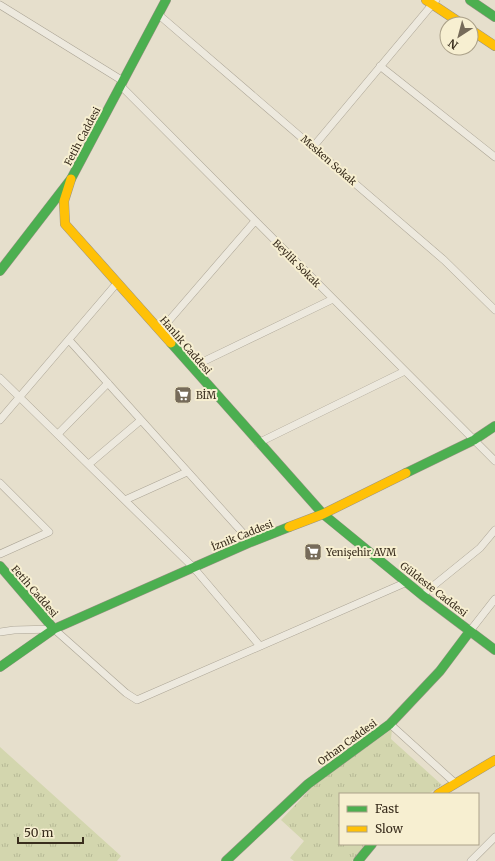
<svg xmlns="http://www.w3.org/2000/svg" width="495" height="861" font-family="Merriweather,serif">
<defs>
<pattern id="grass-tufts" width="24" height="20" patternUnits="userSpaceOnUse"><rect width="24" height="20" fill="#d3d6ae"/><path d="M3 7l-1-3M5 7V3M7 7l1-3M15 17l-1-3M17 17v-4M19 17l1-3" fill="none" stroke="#b6b895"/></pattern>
</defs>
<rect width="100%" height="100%" fill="#e6dfcc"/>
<path fill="url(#grass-tufts)" d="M392 729 391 739 442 785 428 794H340V844H365L352 861H294L290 858 304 841 281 820 318 781Z
M0 747 121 856 117 861H0Z"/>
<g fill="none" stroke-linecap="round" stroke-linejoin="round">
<defs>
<path id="street" d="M0 5 123 81
M159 15 444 260 495 310
M380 66 495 157
M121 86 495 461
M313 147 436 0
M160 331 255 221
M69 340 251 542
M192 367 333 299
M0 378 193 567 260 646
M0 420 117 283
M58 434 108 383
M258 443 405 371
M89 464 141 420
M0 483 49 532 0 554
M125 500 187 472
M422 595 480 548 495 530
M470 631 495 599
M0 632 14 630 54 629 126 693 137 700 407 582
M390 724 455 783
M471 861 495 837"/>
<path id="fast" d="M470 0 495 17
M0 271 71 179 166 0
M171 343 323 514 422 595 495 650
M406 473 474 440 495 426
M0 566 54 629
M0 667 54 629 251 542 289 527
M226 861 308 784 390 724 440 671 470 631
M358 861 372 844"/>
<path id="slow" d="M426 0 462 24
M471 30 495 46
M71 179 64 201 65 224 171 343
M289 527 323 514 406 473
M438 794 495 760"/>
</defs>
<use href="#street" stroke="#aba495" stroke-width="8"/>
<use href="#fast" stroke="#9a9385" stroke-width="10"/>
<use href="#slow" stroke="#9a9385" stroke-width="10"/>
<use href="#street" stroke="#ede9de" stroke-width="7"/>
<use href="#fast" stroke="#4caf50" stroke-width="9"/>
<use href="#slow" stroke="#ffc107" stroke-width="9"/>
</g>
<defs>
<symbol id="supermarket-square" viewBox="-11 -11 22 22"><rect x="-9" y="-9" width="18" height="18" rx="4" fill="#766b5a" stroke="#f7efd1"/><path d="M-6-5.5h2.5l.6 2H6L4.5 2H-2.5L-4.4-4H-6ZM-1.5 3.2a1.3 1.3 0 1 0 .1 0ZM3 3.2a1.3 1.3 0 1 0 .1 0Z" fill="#fff"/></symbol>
</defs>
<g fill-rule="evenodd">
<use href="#supermarket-square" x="173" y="385" width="20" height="20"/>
<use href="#supermarket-square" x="303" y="542" width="20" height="20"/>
</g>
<g text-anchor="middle" stroke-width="4" stroke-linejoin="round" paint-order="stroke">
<g font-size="10" fill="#392d1d" stroke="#f7efd1">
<text transform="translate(82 136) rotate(-62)" y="4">Fetih Caddesi</text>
<text transform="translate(329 160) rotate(41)" y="4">Mesken Sokak</text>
<text transform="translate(297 263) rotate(45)" y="4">Beylik Sokak</text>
<text transform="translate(186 345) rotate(49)" y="4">Hanlık Caddesi</text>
<text transform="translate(242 535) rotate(-22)" y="4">İznik Caddesi</text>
<text transform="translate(434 589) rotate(38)" y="4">Güldeste Caddesi</text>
<text transform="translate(35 591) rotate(49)" y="4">Fetih Caddesi</text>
<text transform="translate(347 742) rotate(-36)" y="4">Orhan Caddesi</text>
</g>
<g font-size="10" fill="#392d1d" stroke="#f7efd1" text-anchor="start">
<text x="196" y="399">BİM</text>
<text x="326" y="556">Yenişehir AVM</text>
</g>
</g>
<rect x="339" y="793" width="140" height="52" fill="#f7efd1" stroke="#aba189"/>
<rect x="347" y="806" width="20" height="6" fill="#4caf50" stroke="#aba189"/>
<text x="375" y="813" font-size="12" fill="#392d1d">Fast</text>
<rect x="347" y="826" width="20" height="6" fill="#ffc107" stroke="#aba189"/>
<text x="375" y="833" font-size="12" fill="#392d1d">Slow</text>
<g transform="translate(459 36) rotate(216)"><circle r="19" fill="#f7efd1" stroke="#aba189"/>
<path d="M0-3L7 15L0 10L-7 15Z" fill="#766b5a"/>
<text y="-6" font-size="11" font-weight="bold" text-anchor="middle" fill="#392d1d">N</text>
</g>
<path d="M18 837v6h65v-6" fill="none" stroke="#392d1d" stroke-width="2"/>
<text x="24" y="837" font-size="12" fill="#392d1d" stroke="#f7efd1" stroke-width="3" paint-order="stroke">50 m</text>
</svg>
